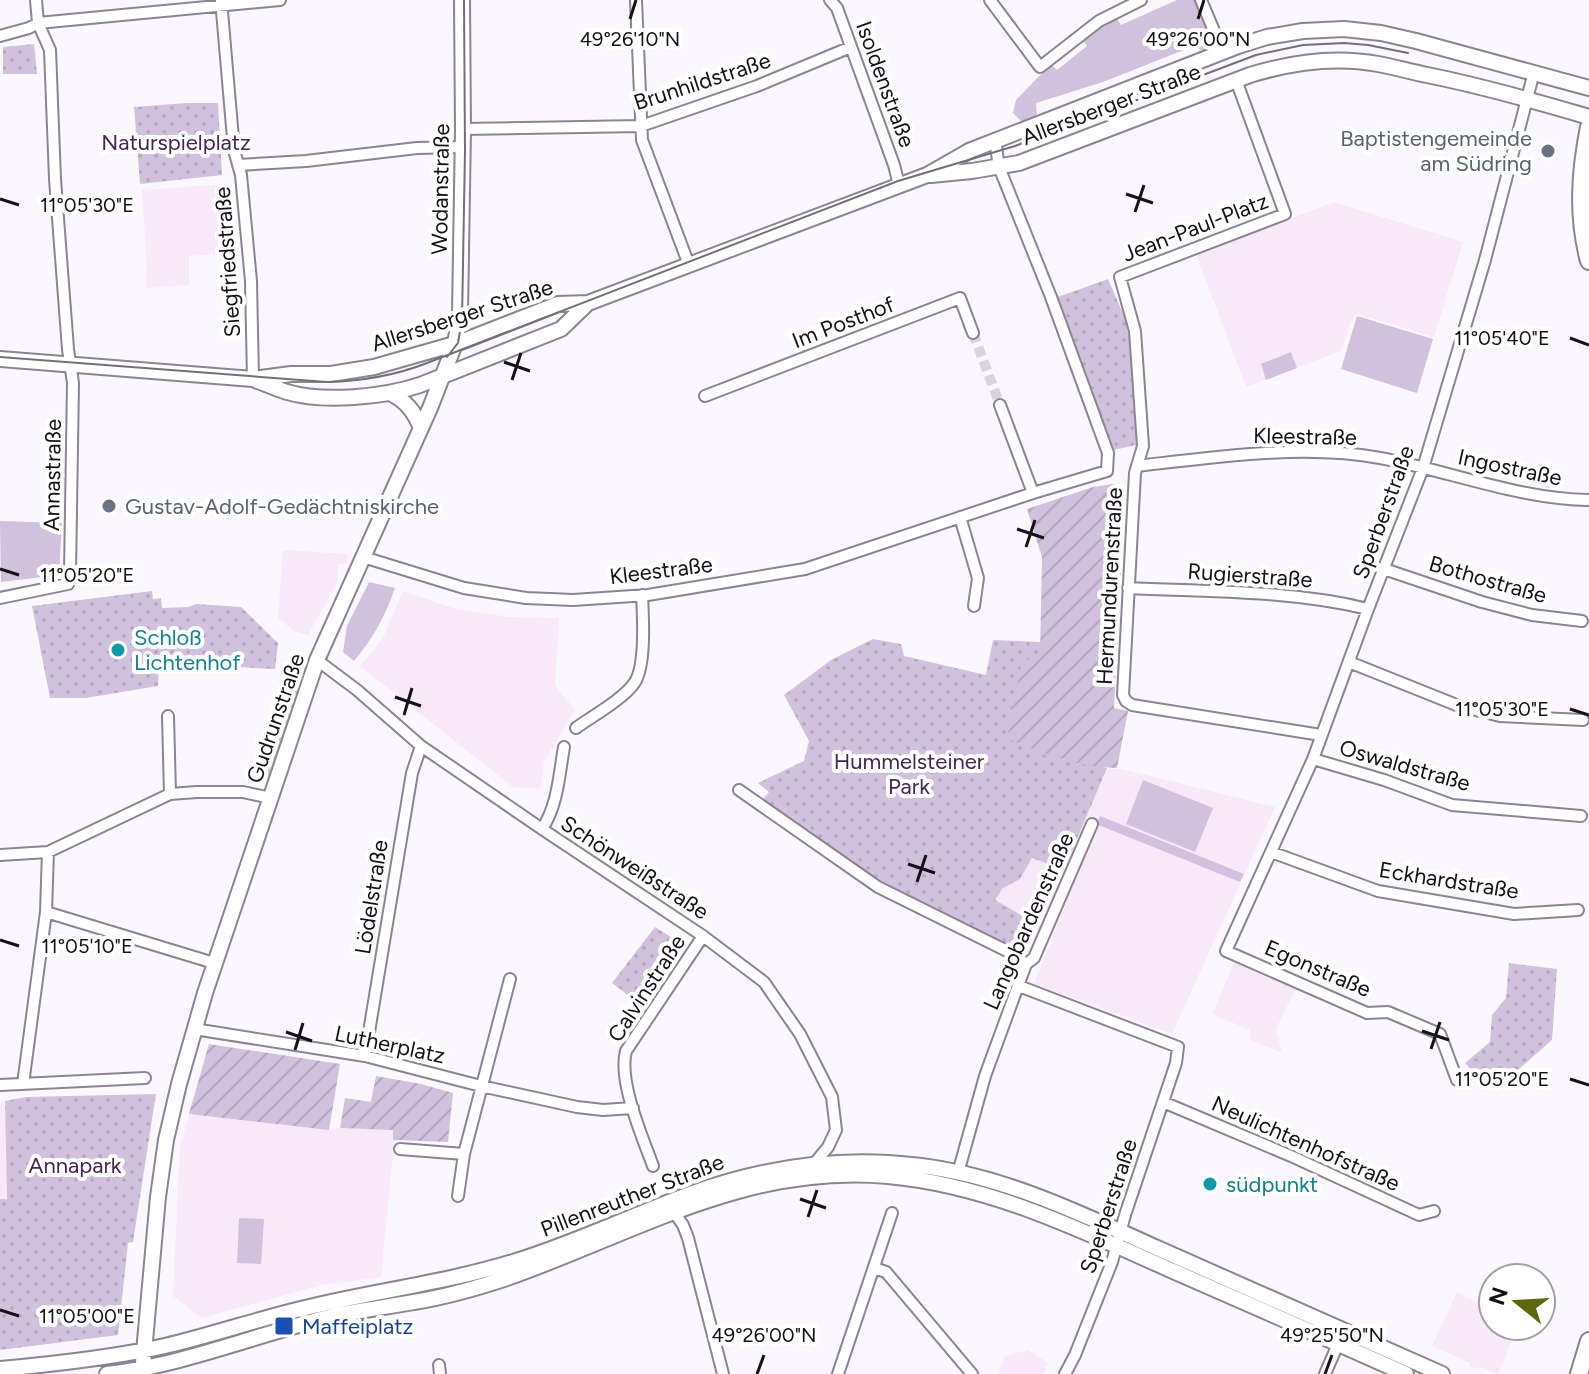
<svg xmlns="http://www.w3.org/2000/svg" width="1589" height="1374" font-family="Figtree,sans-serif">
<defs>
<pattern id="park-dots" width="8" height="8" patternUnits="userSpaceOnUse" patternTransform="scale(2)"><rect width="8" height="8" fill="#d1c1dd"/><path d="M2 2h.1M6 6h.1" fill="none" stroke="#b3a5bd" stroke-width="1.8" stroke-linecap="round"/></pattern>
<pattern id="garden-furrows" width="10" height="10" patternUnits="userSpaceOnUse" patternTransform="scale(2)"><rect width="10" height="10" fill="#d1c1dd"/><path d="M-1 1l2-2M0 10L10 0M9 11l2-2" fill="none" stroke="#b3a5bd"/></pattern>
</defs>
<rect width="100%" height="100%" fill="#fbf7fe"/>
<path fill="#f9e8fa" d="M226 184 232 253 189 256V285L146 288 147 265 142 190Z
M1334 202 1463 242 1434 337 1357 314 1352 318 1341 351 1246 387 1196 254Z
M283 550 348 554 346 564H338L337 584 308 635 294 631 278 618Z
M403 591 453 608 508 617 559 618 555 685 575 710 544 762 540 789 513 787 360 666 383 638Z
M1107 769H1122L1275 807 1172 1034 1034 984 1096 826 1087 816Z
M1032 858 1064 870 1035 944 1018 937 995 900 1003 888 1020 879Z
M1235 961 1296 988 1276 1029 1282 1053 1251 1040 1250 1030 1212 1014Z
M5 1101 7 1199H0V1102Z
M189 1114 329 1130 340 1128 393 1130 392 1163 381 1277 320 1285 202 1318 173 1296 180 1148Z
M1457 1292 1493 1311V1326H1515L1509 1348 1498 1374 1479 1367 1475 1369 1471 1367 1470 1363 1432 1346Z
M1028 1350 1048 1363 1043 1374H999L1005 1356Z"/>
<path fill="#d1c1dd" d="M1177 0H1196C1203 16 1217 36 1204 52L1194 46 1103 82 1036 103 1037 117 1023 123 1013 113 1016 100 1051 64 1057 70 1087 46 1082 39 1096 28 1116 17 1121 25Z
M1357 316 1433 339 1417 393 1341 369Z
M1291 352 1297 368 1266 380 1261 364Z
M0 521 62 523 59 575 1 582Z
M369 582 395 588C385 617 373 638 354 661L343 652 347 626Z
M283 679 300 684 270 775 262 785 280 682Z
M1143 780 1213 808 1195 852 1126 824Z
M1100 816 1244 874 1240 882 1096 824Z
M239 1218 264 1219 261 1264 237 1263Z"/>
<path fill="url(#park-dots)" d="M34 44 37 74H3V47Z
M187 103H218L222 175 140 184 134 107Z
M1108 279 1125 318 1130 342 1137 445 1113 450 1055 298Z
M152 591 153 599 161 598 162 608 188 607 196 604 241 607 278 643 275 669 159 663 158 686 86 698H50L32 606Z
M873 639 901 644 904 656 986 675 993 640 1041 642 1040 655 1062 759 1107 768 1064 870 1032 858 1020 879 1003 888 995 900 1026 918 1018 937 1020 941 1016 949 905 895 856 865 763 800 769 792 758 783 804 761 809 741 784 695 831 660Z
M655 927 682 944 641 1005 612 983Z
M1509 963 1557 969 1552 1040 1503 1083 1475 1081V1073L1465 1063 1490 1042 1492 1015 1506 998Z
M156 1094 133 1242 128 1243 118 1335 0 1350V1199H7L5 1101 26 1097Z"/>
<path fill="url(#garden-furrows)" d="M1112 484 1121 486 1124 492 1119 618 1114 708 1128 711 1117 768C1079 768 1042 752 1007 739L1022 662 1040 655 1042 557 1027 509 1093 487Z
M209 1044 340 1064 329 1130 189 1114Z
M376 1076 421 1084 453 1093 448 1142 393 1140V1130L340 1128 345 1098 371 1102Z"/>
<g fill="none" stroke-linecap="round" stroke-linejoin="round">
<path stroke="#d8d4db" stroke-width="10" stroke-dasharray="10 5" stroke-linecap="butt" d="M973 333 1000 405"/>
<defs>
<path id="street" d="M221 0 234 150 241 175 251 281 253 379
M636 0 642 140 689 265
M830 0 837 8 894 165 899 185
M990 0 1040 67 1099 21 1141 0
M1201 0 1223 52
M0 36 29 28 38 23 280 0
M1236 80 1285 214 1120 277 1135 331 1143 446 1135 473 1123 695 1126 701 1132 705 1321 735
M463 129 641 126 757 86 851 47
M238 165 306 161 417 148 463 147
M705 396 960 298 973 333
M1000 405 1033 493
M1137 466C1215 457 1304 444 1380 458 1450 471 1518 499 1589 500
M960 517 978 578 974 606
M363 557 464 588 526 598 573 600 648 595 805 569 1033 493 1107 471 1108 453 1051 297 999 167 995 140
M1384 569 1482 602 1532 615 1582 621
M1128 588C1208 592 1291 590 1368 609
M0 598 68 584 70 573 73 383 68 349 55 179 50 50 38 23 36 0
M317 660 357 690 421 746 542 829 703 936 764 982 800 1034 832 1097 836 1130 828 1147 814 1164
M1349 662 1459 706 1500 716 1583 720
M168 716 170 794
M576 728C591 717 625 698 635 682 646 664 643 617 642 595
M1313 759 1384 780 1452 805 1581 816
M739 790 878 887 1011 953 1026 964
M542 829C558 805 559 775 564 747
M1271 852 1378 891 1514 914 1578 910
M0 855 48 852 170 794 197 792H243L271 798
M46 912 214 963
M1019 986 1178 1047 1176 1063 1125 1215 1112 1262 1075 1355 1065 1374
M194 1029 365 1056 481 1086 577 1107 603 1110 633 1108
M365 1056 412 773 421 746
M1457 1080 1440 1034 1388 1012 1367 1013 1226 951 1313 759 1368 609 1423 468 1485 260 1534 72
M23 1084 46 912 48 852
M0 1085 145 1078
M1163 1102 1291 1156 1419 1215 1434 1211
M400 1149 464 1154
M653 1166C642 1136 618 1081 626 1051L703 936
M958 1173 985 1076 1026 964 1034 958 1092 824
M458 1196 464 1154 510 979
M674 1212 683 1225 688 1238 723 1374
M874 1268 886 1272 972 1374
M439 1365 440 1374
M838 1374 892 1213
M1325 1374 1338 1344"/>
<path id="secondary" d="M931 175 972 171 1019 163 1250 75C1292 62 1335 56 1378 64 1395 67 1411 72 1427 75 1482 86 1535 101 1589 117
M0 359 253 379 291 374H331L374 367 458 343 558 304 588 303 927 175 969 151 1238 46 1267 37 1303 31 1344 29 1381 33 1416 41 1589 88
M257 381C267 384 277 389 287 392 324 403 384 397 420 385L561 329 588 303
M390 393C406 401 414 411 421 428
M0 1369C55 1364 111 1358 165 1346 212 1335 258 1319 305 1308 374 1291 444 1283 513 1262 573 1244 630 1216 690 1194 764 1167 843 1156 921 1166 1004 1176 1082 1214 1157 1248 1252 1290 1347 1332 1442 1374
M107 1374C184 1365 257 1334 333 1316 360 1310 387 1307 414 1302 445 1297 477 1288 507 1278 635 1233 747 1163 888 1176 989 1185 1081 1230 1173 1271 1251 1305 1328 1339 1406 1374
M142 1374 158 1197 166 1140 179 1084 205 993 317 660 430 408 455 344 460 314 463 129 462 0"/>
<path id="primary" d="M1589 127C1580 172 1577 216 1589 261
M1579 1374 1589 1341"/>
</defs>
<use href="#street" stroke="#8c8393" stroke-width="14"/>
<use href="#secondary" stroke="#8c8393" stroke-width="18"/>
<use href="#primary" stroke="#8c8393" stroke-width="20"/>
<use href="#street" stroke="#fff" stroke-width="10"/>
<use href="#secondary" stroke="#fff" stroke-width="14"/>
<use href="#primary" stroke="#fff" stroke-width="16"/>
<path stroke="#736f76" stroke-width="2" d="M0 357 327 382C363 381 394 376 427 363L898 181 1015 146 1256 55 1303 45 1344 43 1368 45 1408 53
M447 357 458 343 462 320 465 151 464 0"/>
</g>
<path fill="none" stroke="#151117" stroke-width="3" d="M630 19 636 0M1198 19 1204 0M1126 194 1153 203M0 199 19 205M1135 212 1144 185M1570 338 1589 345M504 362 530 371M512 380 521 353M1017 529 1044 538M1026 547 1035 520M0 569 19 575M395 697 421 706M1570 709 1589 715M404 715 412 688M908 864 935 873M917 882 926 855M0 940 19 946M1422 1031 1449 1040M286 1032 312 1041M1431 1049 1440 1022M295 1050 303 1023M1570 1079 1589 1085M800 1199 826 1208M808 1217 817 1190M0 1310 19 1316M757 1374 764 1355M1325 1374 1332 1355"/>
<g fill="#6b7280" stroke="#fff" stroke-width="3">
<circle cx="1548" cy="151" r="8"/>
<circle cx="109" cy="506" r="8"/>
</g>
<g fill="#0f9aa8" stroke="#fff" stroke-width="3">
<circle cx="118" cy="650" r="8"/>
<circle cx="1210" cy="1184" r="8"/>
</g>
<rect fill="#1a4fb4" stroke="#fff" stroke-width="3" x="274" y="1316" width="20" height="20" rx="4"/>
<g text-anchor="middle" stroke-width="8" stroke-linejoin="round" paint-order="stroke">
<g font-size="22" fill="#151117" stroke="#fff">
<text transform="translate(702 81) rotate(-18)" y="8">Brunhildstraße</text>
<text transform="translate(886 84) rotate(70)" y="8">Isoldenstraße</text>
<text transform="translate(1111 104) rotate(-21)" y="8">Allersberger Straße</text>
<text transform="translate(440 189) rotate(-89)" y="8">Wodanstraße</text>
<text transform="translate(1195 227) rotate(-21)" y="8">Jean-Paul-Platz</text>
<text transform="translate(227 262) rotate(-94)" y="8">Siegfriedstraße</text>
<text transform="translate(462 315) rotate(-18)" y="8">Allersberger Straße</text>
<text transform="translate(843 322) rotate(-21)" y="8">Im Posthof</text>
<text transform="translate(1305 436) rotate(1)" y="8">Kleestraße</text>
<text transform="translate(1510 467) rotate(12)" y="8">Ingostraße</text>
<text transform="translate(52 475) rotate(-89)" y="8">Annastraße</text>
<text transform="translate(1383 512) rotate(-70)" y="8">Sperberstraße</text>
<text transform="translate(661 570) rotate(-7)" y="8">Kleestraße</text>
<text transform="translate(1250 575) rotate(4)" y="8">Rugierstraße</text>
<text transform="translate(1488 579) rotate(16)" y="8">Bothostraße</text>
<text transform="translate(1109 586) rotate(-87)" y="8">Hermundurenstraße</text>
<text transform="translate(275 718) rotate(-71)" y="8">Gudrunstraße</text>
<text transform="translate(1405 765) rotate(16)" y="8">Oswaldstraße</text>
<text transform="translate(635 867) rotate(33)" y="8">Schönweißstraße</text>
<text transform="translate(1449 880) rotate(9)" y="8">Eckhardstraße</text>
<text transform="translate(371 897) rotate(-81)" y="8">Lödelstraße</text>
<text transform="translate(1028 921) rotate(-66)" y="8">Langobardenstraße</text>
<text transform="translate(1318 968) rotate(23)" y="8">Egonstraße</text>
<text transform="translate(646 988) rotate(-57)" y="8">Calvinstraße</text>
<text transform="translate(390 1044) rotate(12)" y="8">Lutherplatz</text>
<text transform="translate(1306 1143) rotate(24)" y="8">Neulichtenhofstraße</text>
<text transform="translate(632 1195) rotate(-21)" y="8">Pillenreuther Straße</text>
<text transform="translate(1108 1206) rotate(-72)" y="8">Sperberstraße</text>
</g>
<g font-size="22" fill="#5b616d" stroke="#fff" text-anchor="end">
<text x="1532" y="146">Baptistengemeinde<tspan x="1532" dy="25">am Südring</tspan></text>
<text x="125" y="514" text-anchor="start">Gustav-Adolf-Gedächtniskirche</text>
</g>
<g font-size="22" fill="#412653" stroke="#fff">
<text x="176" y="150">Naturspielplatz</text>
<text x="909" y="769">Hummelsteiner<tspan x="909" dy="25">Park</tspan></text>
<text x="75" y="1173">Annapark</text>
</g>
<g font-size="22" fill="#0d838f" stroke="#fff" text-anchor="start">
<text x="134" y="645">Schloß<tspan x="134" dy="25">Lichtenhof</tspan></text>
<text x="1226" y="1192">südpunkt</text>
</g>
<g font-size="22" fill="#164399" stroke="#fff" text-anchor="start">
<text x="302" y="1334">Maffeiplatz</text>
</g>
</g>
<g font-size="20" text-anchor="middle" fill="#151117" stroke="#fff" stroke-width="8" stroke-linejoin="round" paint-order="stroke">
<text x="630" y="46">49°26'10"N</text>
<text x="1198" y="46">49°26'00"N</text>
<text x="87" y="212">11°05'30"E</text>
<text x="1502" y="345">11°05'40"E</text>
<text x="87" y="582">11°05'20"E</text>
<text x="1502" y="716">11°05'30"E</text>
<text x="87" y="953">11°05'10"E</text>
<text x="1502" y="1086">11°05'20"E</text>
<text x="87" y="1323">11°05'00"E</text>
<text x="764" y="1342">49°26'00"N</text>
<text x="1332" y="1342">49°25'50"N</text>
</g>
<g transform="translate(1517 1302) rotate(288)"><circle r="38" fill="#ffffff" stroke="#a1a0a2" stroke-width="2"/>
<path d="M0-6L14 30L0 20L-14 30Z" fill="#5b680f"/>
<text y="-12" font-size="22" font-weight="bold" text-anchor="middle" fill="#151117">N</text>
</g>
</svg>
